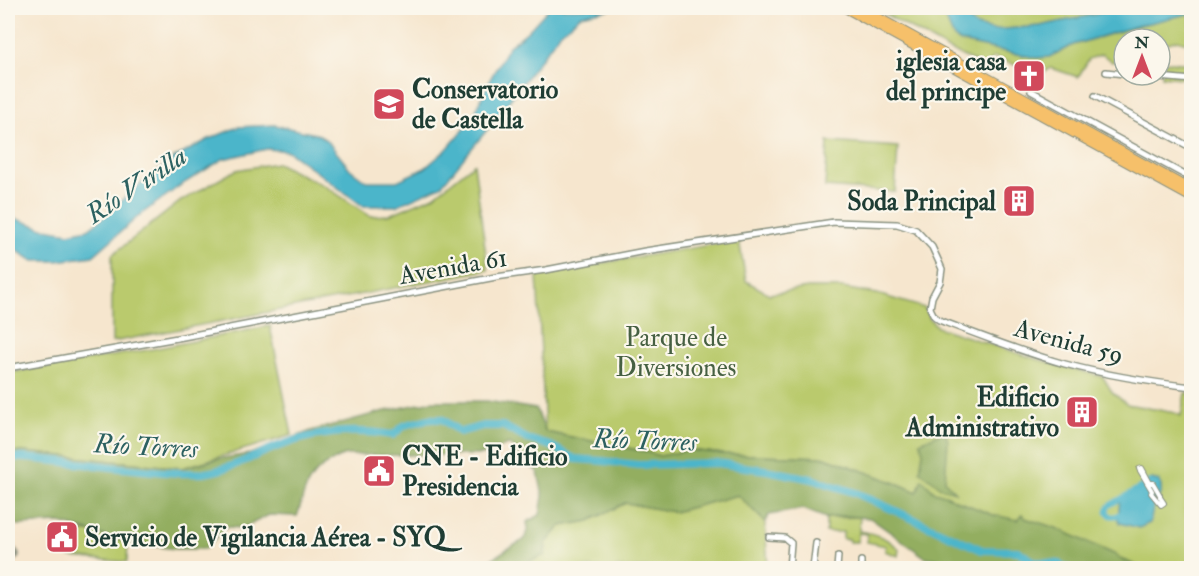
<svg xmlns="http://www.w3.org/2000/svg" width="1199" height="576" font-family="'IM FELL Double Pica',serif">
<rect width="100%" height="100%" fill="#fbf7ec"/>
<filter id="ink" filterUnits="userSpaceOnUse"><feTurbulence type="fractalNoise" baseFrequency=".0167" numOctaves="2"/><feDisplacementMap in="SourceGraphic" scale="12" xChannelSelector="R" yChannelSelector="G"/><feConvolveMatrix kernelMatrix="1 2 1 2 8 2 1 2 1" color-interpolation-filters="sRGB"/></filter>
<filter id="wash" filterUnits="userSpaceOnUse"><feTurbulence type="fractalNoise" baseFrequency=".008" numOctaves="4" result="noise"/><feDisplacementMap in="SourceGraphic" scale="24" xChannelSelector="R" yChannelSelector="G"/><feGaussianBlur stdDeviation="1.35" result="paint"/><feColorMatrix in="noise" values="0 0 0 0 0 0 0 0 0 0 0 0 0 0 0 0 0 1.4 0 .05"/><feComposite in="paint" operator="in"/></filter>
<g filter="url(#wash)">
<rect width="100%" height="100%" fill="#f6e6ce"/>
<path fill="#baca6d" stroke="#6c8450" stroke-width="1.5" d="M874 8H941L954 37 961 42 1036 58 1049 57 1073 45 1140 25 1191 13V44L1177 40 1160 46V39H1124V58L1112 62 1102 54 1089 59 1078 77 1051 68 1043 73 1028 63 1023 68 994 57 984 66 947 49Z
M963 8H1125L1040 26 993 30 977 26 967 19Z
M1164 61 1179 63H1191V76L1190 79 1162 76Z
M828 142 898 147 895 192 825 187Z
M277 163 325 186 370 216 389 215 434 196 474 164 488 270 112 342V255L181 201 236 170Z
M739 240 746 281 769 294 808 288H842L877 294 925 308 930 319 937 327 1036 359 1103 377 1112 392 1127 404 1175 413 1181 416 1185 393H1191V568H1099L935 501 901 485 825 457 723 454 690 450 660 456 643 451 545 432 537 274Z
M270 326 292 435 182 468 24 452H8V373L153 349Z
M738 495 765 522 768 568H464L465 563 487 562 521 565 544 555 546 543 561 526 589 521 626 503 674 512Z
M860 517 859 531C874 533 888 538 899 549L898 556 885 551 886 546 867 542V534L859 533 857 542H849V539H843V532H826V518Z
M71 531 88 532 128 543 127 562 70 557Z"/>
<path fill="#93ae60" stroke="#59764a" stroke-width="1.5" d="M433 401H487L536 409 546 432 643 451 660 456 690 450 723 454 825 457 901 485 917 492 922 479 935 492 948 496 953 499 993 515 1018 520 1022 514 1025 518 1056 528 1116 555 1119 558 1142 568H980L959 563 925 557 870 518 844 516 826 518 803 509 769 515 765 522 738 495 674 512 625 503 589 521 561 526 546 543 545 555 521 565 487 562 509 548 524 540 528 528 527 522 540 515 543 496 538 472 523 461 512 446 508 445 481 455H346C330 460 316 469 308 484 303 493 301 506 297 516L269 515 243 528 226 527 205 549H175L130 543 60 523 18 525 8 520V452H24L182 468 217 459 250 454 311 431 381 412Z
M945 431 948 441 945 481 955 492 942 488 920 471 923 452 920 442Z"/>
<path fill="#4cb5ca" stroke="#36797f" stroke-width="1.5" d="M549 8H615L581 15 560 33 491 125 441 186 396 206H363L288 151 267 149 223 159 181 185 140 215 93 256 57 261H33L8 245V216L46 229 69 233 88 229 105 216 133 190 176 157 209 139 238 127 275 125 320 135 329 143 350 169 366 181H397L425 168 447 149 472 120 488 83 508 47 528 31Z
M941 8H963L967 19 976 26 993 30 1040 26 1125 8H1191L1192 13 1140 25 1073 45 1049 57 1036 58 961 42 954 38Z
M1152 479 1159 481C1164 490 1160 495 1155 503 1152 509 1152 517 1150 523L1139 528 1120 523 1118 520 1120 498Z"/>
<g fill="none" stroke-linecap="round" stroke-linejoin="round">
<path stroke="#4cb5ca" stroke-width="5" d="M1149 482H1151L1156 485 1157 489 1154 494 1116 516H1111L1107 512 1108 507 1110 505Z"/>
<path stroke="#4cb5ca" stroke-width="8" d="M8 457C45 459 83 464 121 468 148 470 176 475 203 473 229 470 253 456 276 447 314 432 353 428 393 435L405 425 428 419H442L460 432 483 426H503L527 439 551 446 575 459 603 461 638 465 717 463 766 470 812 479 856 493 982 550 1018 551 1035 562 1059 564 1067 568"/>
<path stroke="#8a9281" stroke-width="14" d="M8 557 13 555"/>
</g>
</g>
<g filter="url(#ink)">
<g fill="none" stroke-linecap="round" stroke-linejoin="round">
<defs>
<path id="pedestrian" d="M1142 468 1150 483H1153L1160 495V497L1164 503 1161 505 1151 493 1152 491 1139 469Z"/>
<path id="minor" d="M1106 72 1124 74
M1137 75 1192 80
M1031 91 1192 179
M1095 96 1192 148
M8 368 183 337 496 277 546 270 645 251 834 222 897 224 916 230 932 247 938 260 942 269 941 276 940 282 932 297 930 308 934 316 939 320C981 336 1022 352 1065 364 1106 375 1149 382 1192 387
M769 537 785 538 791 543 789 568
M813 568 816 543
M837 568 838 556
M861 568V561"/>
<path id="trunk" d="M845 8 1192 198
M861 8 1192 190"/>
</defs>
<use href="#pedestrian" stroke="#8a9281" stroke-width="6"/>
<use href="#minor" stroke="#8a9281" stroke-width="8"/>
<use href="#trunk" stroke="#8a9281" stroke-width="10"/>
<use href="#pedestrian" stroke="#fff" stroke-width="4"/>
<use href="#minor" stroke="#fff" stroke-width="5"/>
<use href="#trunk" stroke="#f6c06b" stroke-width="8"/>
</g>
</g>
<defs>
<symbol id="church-square" viewBox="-11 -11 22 22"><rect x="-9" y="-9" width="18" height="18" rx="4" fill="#d1495b" stroke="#fbf7ec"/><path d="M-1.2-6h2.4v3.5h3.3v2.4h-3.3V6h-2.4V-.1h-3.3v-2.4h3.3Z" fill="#fff"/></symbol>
<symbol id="school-square" viewBox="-11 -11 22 22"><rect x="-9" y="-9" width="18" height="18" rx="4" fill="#d1495b" stroke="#fbf7ec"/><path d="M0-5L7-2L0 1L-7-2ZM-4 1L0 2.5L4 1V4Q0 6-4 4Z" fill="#fff"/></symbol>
<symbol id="building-square" viewBox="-11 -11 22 22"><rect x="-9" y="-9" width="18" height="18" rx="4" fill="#d1495b" stroke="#fbf7ec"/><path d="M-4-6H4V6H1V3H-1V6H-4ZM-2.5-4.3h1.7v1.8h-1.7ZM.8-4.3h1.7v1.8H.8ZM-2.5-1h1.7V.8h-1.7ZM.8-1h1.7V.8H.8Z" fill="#fff"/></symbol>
<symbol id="civic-square" viewBox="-11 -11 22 22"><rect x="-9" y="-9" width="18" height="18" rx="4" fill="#d1495b" stroke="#fbf7ec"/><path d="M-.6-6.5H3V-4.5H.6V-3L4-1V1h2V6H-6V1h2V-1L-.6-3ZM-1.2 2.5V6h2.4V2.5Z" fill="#fff"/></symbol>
</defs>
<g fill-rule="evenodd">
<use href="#church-square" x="1010" y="57" width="38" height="38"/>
<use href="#school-square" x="370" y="85" width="38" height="38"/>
<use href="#building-square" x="1000" y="182" width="38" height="38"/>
<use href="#building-square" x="1063" y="393" width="38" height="38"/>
<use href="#civic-square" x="360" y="452" width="38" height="38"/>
<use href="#civic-square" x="43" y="518" width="38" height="38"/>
</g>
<g text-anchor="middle" stroke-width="4.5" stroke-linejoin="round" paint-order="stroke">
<g font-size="26" font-weight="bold" fill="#1f3d34" stroke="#fbf7ec" text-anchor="end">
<text x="1006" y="70">iglesia casa<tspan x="1006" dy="30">del principe</tspan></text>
<text x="412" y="98" text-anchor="start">Conservatorio<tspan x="412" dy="30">de Castella</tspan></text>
<text x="996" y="210">Soda Principal</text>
<text x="1059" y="406">Edificio<tspan x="1059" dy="30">Administrativo</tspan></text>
<text x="402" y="465" text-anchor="start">CNE - Edificio<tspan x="402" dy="30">Presidencia</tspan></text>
<text x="85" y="546" text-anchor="start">Servicio de Vigilancia Aérea - SYQ</text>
</g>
<g font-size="26" fill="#1f3d34" stroke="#fbf7ec">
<text transform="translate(453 266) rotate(-10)" y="9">Avenida 61</text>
<text transform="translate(1069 341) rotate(15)" y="9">Avenida 59</text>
</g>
<g font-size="26" fill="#466042" stroke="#fbf7ec">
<text x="676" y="346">Parque de<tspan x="676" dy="30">Diversiones</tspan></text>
</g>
<g font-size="27" font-style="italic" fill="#2c6161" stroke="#fbf7ec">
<text transform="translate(136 185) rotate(-34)" y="9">Río Virilla</text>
<text transform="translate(645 440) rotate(2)" y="9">Río Torres</text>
<text transform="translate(146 446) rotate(3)" y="9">Río Torres</text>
</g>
</g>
<rect width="1199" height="576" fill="none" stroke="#fbf7ec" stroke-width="30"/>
<g transform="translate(1142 57)"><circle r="28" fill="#fbf7ec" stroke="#a3ada2" stroke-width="1.5"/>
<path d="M0-4.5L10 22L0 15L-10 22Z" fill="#d1495b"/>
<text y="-9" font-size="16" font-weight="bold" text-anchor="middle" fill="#1f3d34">N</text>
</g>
</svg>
